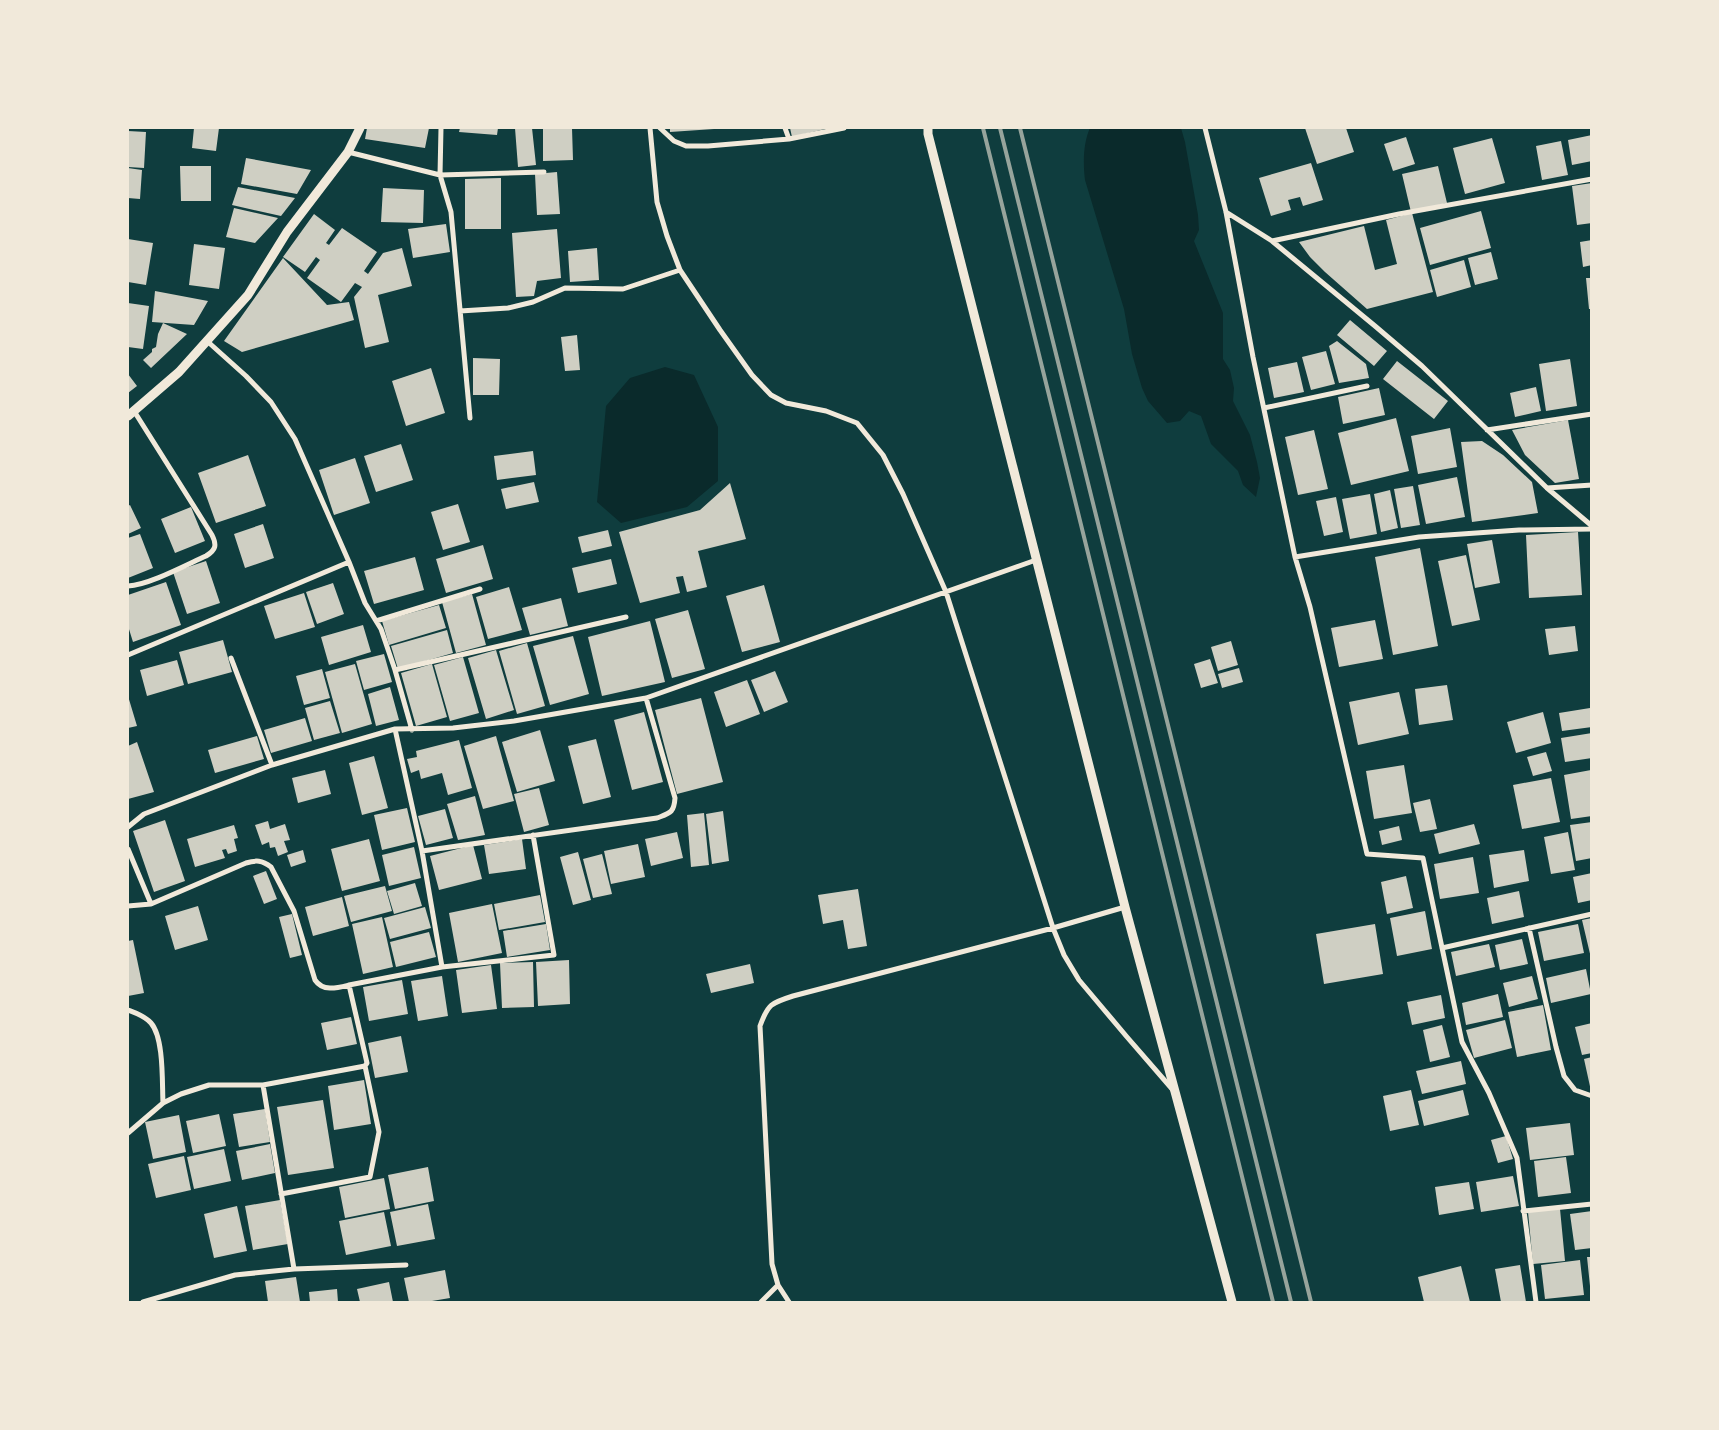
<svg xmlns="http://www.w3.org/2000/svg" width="1719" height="1430" font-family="Lato,sans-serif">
<rect width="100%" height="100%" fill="#0f3d3e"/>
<path fill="#0a2a2b" d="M1090 128H1181L1185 142 1198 215 1199 230 1194 241 1223 313V359L1230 370 1234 388 1233 401 1250 435 1257 462 1260 478 1256 497 1243 485 1238 471 1211 444 1201 416 1189 411 1180 421 1167 423 1148 401 1142 388 1132 354 1124 309 1085 180C1083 164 1083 143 1090 128Z
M665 367 694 375 718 427V481L687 507 621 523 597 502 606 406 630 378Z"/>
<path fill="#cfcfc3" d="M194 128H219L216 151 192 148Z
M367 128H429L425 148 365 139Z
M460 128H498L497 135 459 132Z
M515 128H532L536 165 518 167Z
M543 128H572L573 160 543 161Z
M670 128H714V129L670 132Z
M790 128H829L792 137Z
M1305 128H1346L1354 152 1317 164Z
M128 131 146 132 144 168 128 167Z
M1592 135V161L1572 165 1568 140Z
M1406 137 1415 164 1393 171 1384 144Z
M1492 138 1505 183 1465 194 1453 148Z
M1561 141 1568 175 1542 180 1536 146Z
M246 158 311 170 297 194 241 184Z
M1311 163 1323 200 1303 206 1300 197 1288 200 1291 210 1271 216 1259 178Z
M180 166H211V201H181Z
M1438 166 1447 203 1411 212 1402 174Z
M128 168 142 170 140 199 128 198Z
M557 172 560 214 537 215 535 174Z
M501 178V229H465V179Z
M1592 183V223L1577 225 1572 186Z
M238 187 295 198 281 216 232 205Z
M383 188 424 190 423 223 381 222Z
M234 208 278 218 255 243 226 237Z
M1481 211 1491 248 1430 265 1420 228Z
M1412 213 1433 292 1367 309 1325 272 1310 257 1299 242 1364 226 1375 270 1397 264 1386 220Z
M314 214 335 230 326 243 329 245 342 228 377 252 364 271 368 274 383 253 402 248 412 286 378 295 389 342 365 348 354 297 362 287 355 283 341 302 307 278 320 260 316 257 305 272 283 257Z
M446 224 450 252 413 258 408 229Z
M557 229 561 278 537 281 534 296 516 297 512 233Z
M128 239 153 243 146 285 128 282Z
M1592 240V265L1583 267 1580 242Z
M194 244 225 248 219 289 189 285Z
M597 248 599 280 570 282 568 251Z
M1491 252 1498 279 1475 285 1468 258Z
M283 258 327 305 349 302 354 320 242 352 224 341Z
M1464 260 1471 287 1437 297 1430 270Z
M1586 278H1592V309H1589Z
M155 291 208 301 194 325 152 322Z
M128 303 149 306 143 349 128 347Z
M1350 320 1387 351 1374 366 1337 335Z
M163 323 187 334 151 368 143 360 152 352V349L156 347 158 334Z
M577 335 580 370 565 371 561 337Z
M1337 341 1366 364 1369 378 1339 383 1329 346Z
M1326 351 1335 384 1311 390 1302 357Z
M473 358 500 359 499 395H473Z
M1570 359 1577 406 1546 411 1539 364Z
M1397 361 1448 401 1434 419 1383 379Z
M1297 362 1304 392 1274 398 1268 368Z
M431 368 445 413 406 426 392 381Z
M128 374 137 386 128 393Z
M1536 387 1541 411 1515 417 1510 393Z
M1379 388 1385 415 1343 424 1338 397Z
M1396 418 1409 471 1351 485 1338 433Z
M1568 420 1579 479 1555 483 1525 455 1512 430Z
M1450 428 1457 467 1418 474 1411 436Z
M1314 430 1328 489 1298 495 1285 437Z
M1482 441 1503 455 1532 482 1538 513 1472 522 1461 442Z
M401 444 413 480 376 492 364 456Z
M533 451 536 475 497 480 494 456Z
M248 455 266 506 216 523 198 473Z
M355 458 370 503 334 515 319 470Z
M1457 477 1465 517 1426 524 1418 485Z
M534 482 539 502 506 509 501 489Z
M730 483 746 539 698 551 707 587 687 592 683 576 676 577 680 593 640 603 619 532 700 510Z
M1413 486 1420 525 1401 528 1394 489Z
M1390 490 1398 528 1381 532 1374 494Z
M1370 494 1377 534 1350 539 1342 499Z
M1336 497 1343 532 1324 536 1316 501Z
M458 504 470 542 443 550 431 512Z
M130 505 141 528 128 534V506Z
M191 507 205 541 175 553 161 519Z
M263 524 274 558 245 568 234 534Z
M608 530 612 546 582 553 578 537Z
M1578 532 1582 595 1529 598 1526 535Z
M140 534 153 568 128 578V538Z
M1492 540 1500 583 1475 588 1467 544Z
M483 545 493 579 446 593 436 559Z
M1420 548 1438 646 1393 655 1375 557Z
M1466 555 1480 620 1452 626 1438 561Z
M415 557 424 590 374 604 364 571Z
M611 559 617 584 578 593 572 568Z
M206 561 220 603 187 614 173 572Z
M166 582 181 625 133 642 128 626V595Z
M333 583 344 614 317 624 306 592Z
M764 585 780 642 742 652 726 596Z
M509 587 522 630 488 639 476 597Z
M304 593 315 627 275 639 264 606Z
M472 594 486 645 456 653 442 602Z
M561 598 568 626 530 635 522 608Z
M439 605 446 628 389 645 382 621Z
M688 610 705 669 672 678 655 619Z
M1375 620 1383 659 1339 667 1331 628Z
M650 621 665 682 602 696 588 637Z
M363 625 371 652 329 665 321 637Z
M1575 626 1578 651 1549 655 1545 629Z
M447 630 453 653 398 669 391 646Z
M573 636 589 694 550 705 533 646Z
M223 640 232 672 188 684 179 652Z
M1231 641 1238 665 1218 671 1211 647Z
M527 643 545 706 517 714 499 651Z
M496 650 514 710 486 719 468 658Z
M384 654 392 682 364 690 356 661Z
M463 657 479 713 450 721 434 665Z
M1210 659 1218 683 1201 688 1194 664Z
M177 660 184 685 147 696 140 670Z
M355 664 372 724 342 733 325 672Z
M432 664 447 717 416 726 401 673Z
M1239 668 1243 682 1222 688 1218 674Z
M322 669 330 698 304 705 296 676Z
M775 671 788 702 764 712 751 680Z
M747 680 760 714 726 727 714 692Z
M1447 685 1453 720 1419 725 1415 689Z
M390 687 399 720 376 726 368 694Z
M1399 692 1409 734 1358 745 1349 702Z
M128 696 137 726 128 728Z
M701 698 723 782 677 794 655 710Z
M330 701 340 733 314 740 305 708Z
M1590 708 1592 727 1562 731 1559 713Z
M644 712 663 782 632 790 614 720Z
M1543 712 1551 743 1516 753 1507 722Z
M305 718 312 741 271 753 264 730Z
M540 730 555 781 517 792 502 742Z
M1592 733V758L1565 762 1561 738Z
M257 736 264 759 215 773 208 750Z
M496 736 514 801 483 809 464 746Z
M596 739 611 797 583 804 568 746Z
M459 740 472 788 448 795 442 773 421 779 419 770 411 773 407 759 417 757 416 751Z
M137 742 154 792 128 799V746Z
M1546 752 1552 771 1533 776 1527 757Z
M374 756 388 808 362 815 349 763Z
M1404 765 1412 813 1374 819 1366 771Z
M325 770 331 794 298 803 292 778Z
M1591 770 1592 816 1571 819 1564 775Z
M1551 778 1560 822 1522 829 1513 785Z
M539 788 549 825 524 832 514 794Z
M475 796 485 835 458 840 447 804Z
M1430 799 1437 829 1420 832 1413 803Z
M407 808 415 842 382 850 374 815Z
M445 809 453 838 426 845 418 816Z
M723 811 729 861 712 864 706 814Z
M704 813 709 865 691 867 687 815Z
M165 820 185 881 154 892 133 831Z
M268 821 270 829 285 824 290 840 284 841 288 852 278 856 275 847 270 848 269 842 262 845 255 825Z
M1592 822V858L1576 861 1570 825Z
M1474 824 1480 844 1439 854 1434 834Z
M234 825 238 838 234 839 237 851 228 854 226 849 222 850 225 858 195 867 187 839Z
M1399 826 1402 840 1382 845 1379 831Z
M677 832 683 858 651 866 645 839Z
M1568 832 1575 870 1551 874 1544 837Z
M369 839 380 881 342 891 331 849Z
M522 839 526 869 489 874 484 845Z
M638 844 645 877 611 884 604 851Z
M473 845 482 879 439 890 430 856Z
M414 847 421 878 389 886 382 855Z
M303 850 306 862 291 867 287 855Z
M1524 850 1529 881 1494 888 1489 855Z
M578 852 591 900 573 905 560 857Z
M602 854 612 894 593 898 583 859Z
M1473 857 1479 893 1440 899 1434 864Z
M266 871 277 899 264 904 253 876Z
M1592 873V900L1578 903 1573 877Z
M1406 876 1413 908 1387 914 1381 882Z
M415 883 422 906 394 914 387 891Z
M385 886 392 911 351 922 344 896Z
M858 889 867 946 848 949 843 920 823 924 818 895Z
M1519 891 1524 917 1492 924 1487 898Z
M540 895 545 922 499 930 494 904Z
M342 897 349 926 313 936 305 907Z
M492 904 502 953 458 962 449 913Z
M198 906 208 940 175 950 165 916Z
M425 907 431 928 390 939 384 918Z
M1425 911 1432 949 1397 956 1390 918Z
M292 914 302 955 290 958 279 917Z
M382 917 393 967 363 974 352 924Z
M1592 918V958H1591L1582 920Z
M546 924 550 950 507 957 503 931Z
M1375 924 1383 974 1324 984 1316 934Z
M1578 924 1584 953 1544 961 1538 932Z
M429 932 436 957 396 967 390 942Z
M1522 939 1528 964 1500 970 1495 945Z
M133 940 144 993 128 996V941Z
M1489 944 1495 967 1456 976 1451 952Z
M569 960 570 1004 538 1006 536 962Z
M533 962 534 1007 502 1008 500 963Z
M750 964 754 983 711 993 706 974Z
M491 965 497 1009 462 1013 456 970Z
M1586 969 1591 994 1551 1003 1546 978Z
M442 976 448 1016 418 1021 411 981Z
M1532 976 1538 999 1509 1007 1503 983Z
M402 980 408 1014 369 1021 363 987Z
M1498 994 1503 1017 1466 1025 1462 1003Z
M1441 995 1445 1018 1412 1025 1407 1002Z
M1543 1005 1551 1050 1517 1057 1508 1012Z
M351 1017 357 1044 327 1050 321 1023Z
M1505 1020 1512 1048 1474 1058 1466 1030Z
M1592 1023V1053L1582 1055 1575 1027Z
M1442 1025 1450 1057 1430 1062 1423 1030Z
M401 1036 408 1072 375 1078 368 1043Z
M1592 1057V1091H1591L1584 1059Z
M1461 1061 1466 1084 1422 1094 1416 1071Z
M364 1080 371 1124 334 1130 328 1086Z
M1411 1090 1419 1125 1390 1131 1383 1096Z
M1463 1090 1469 1115 1424 1126 1418 1101Z
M323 1100 334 1168 288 1175 277 1107Z
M265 1109 270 1142 239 1147 233 1114Z
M219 1114 226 1146 193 1153 186 1121Z
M179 1115 186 1152 153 1159 145 1122Z
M1570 1123 1574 1155 1530 1160 1526 1128Z
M1506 1136 1513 1159 1498 1163 1491 1140Z
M270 1144 275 1173 242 1180 236 1151Z
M224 1149 231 1181 194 1189 187 1157Z
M184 1156 191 1190 156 1198 148 1164Z
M1566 1157 1571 1193 1538 1197 1534 1161Z
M428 1167 434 1201 395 1209 388 1175Z
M1513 1176 1519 1206 1481 1212 1476 1182Z
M384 1178 390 1209 345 1218 339 1187Z
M1469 1182 1474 1209 1439 1215 1435 1187Z
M280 1200 288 1244 253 1250 245 1206Z
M428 1204 435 1239 397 1246 390 1212Z
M237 1206 247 1251 214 1258 204 1214Z
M1560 1209 1565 1261 1533 1264 1528 1212Z
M1592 1211V1248L1575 1250 1570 1214Z
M384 1212 391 1246 346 1255 339 1221Z
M1587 1257H1592V1286H1590Z
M1580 1260 1584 1295 1545 1299 1541 1265Z
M1520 1265 1526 1302H1501L1495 1269Z
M1461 1266 1470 1302H1424L1418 1277Z
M445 1270 450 1298 426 1302H409L404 1278Z
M296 1277 300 1302H268L265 1281Z
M389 1282 393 1302H360L357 1289Z
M337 1289 338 1302H310L309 1292Z"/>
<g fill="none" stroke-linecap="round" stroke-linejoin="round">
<path stroke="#f1e9da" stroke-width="5" d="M441 128 440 175 544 172
M650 128 657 202 667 236 680 270 720 330 752 375 771 395 786 403 826 411 857 423 883 455 903 494 946 592 1053 928 1064 955 1079 980 1127 1037 1173 1090
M660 128 674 141 686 146H708L789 139 844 128
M785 128 789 139
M1205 128 1226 212 1253 357 1295 557
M348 152 440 175 451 212 470 418
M1226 212 1272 241 1375 326 1422 366 1547 488 1592 526
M1272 241 1399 214 1592 179
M460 311 508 308 533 302 565 288 623 289 680 270
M207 341 246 376 271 402 295 439 349 562 365 603 381 629 395 670 412 730
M1264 408 1367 386
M1487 430 1592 414
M1547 488 1592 485
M128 586C149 585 186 565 206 556 216 550 217 545 212 535L134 411
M376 621 480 589
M128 655 349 562
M231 658 272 765
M395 670 626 617
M128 827 144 814 272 765 395 729 453 728 514 721 646 698 1036 560
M128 849 151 904 128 906
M422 851 657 818C670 813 674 813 675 798L646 698
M151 904 246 863C256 860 262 860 271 867L294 911 315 980C323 992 337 988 349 985
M1529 928 1556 1047 1564 1076 1575 1090 1592 1096
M1442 948 1592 914
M442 967 554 955 533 835
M128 1010C136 1013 145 1016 151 1023 164 1038 162 1082 163 1103
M128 1133 163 1103 181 1094 209 1085H263L365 1066 367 1063 349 985 442 967 422 851 395 729
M281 1194 370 1177 379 1132 365 1066
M1523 1211 1592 1204
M294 1269 406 1265
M143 1302 235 1275 294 1269 263 1085
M761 1302 778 1285
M789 1302 778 1285 772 1264 760 1026C768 1004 771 1003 793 996L1053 928 1125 907
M1536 1302 1517 1158 1489 1093 1462 1042 1423 858 1367 854 1310 607 1295 557 1419 537 1519 530 1592 529"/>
<path stroke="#f1e9da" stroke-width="9" d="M928 128V134L1125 907 1232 1302
M128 416 179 372 248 295 287 232 348 152 360 128"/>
<path stroke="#97a49c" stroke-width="4" d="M983 128 1273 1302
M1000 128 1291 1302
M1020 128 1311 1302"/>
</g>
<rect width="1719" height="1430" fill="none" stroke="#f1e9da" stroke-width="258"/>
</svg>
